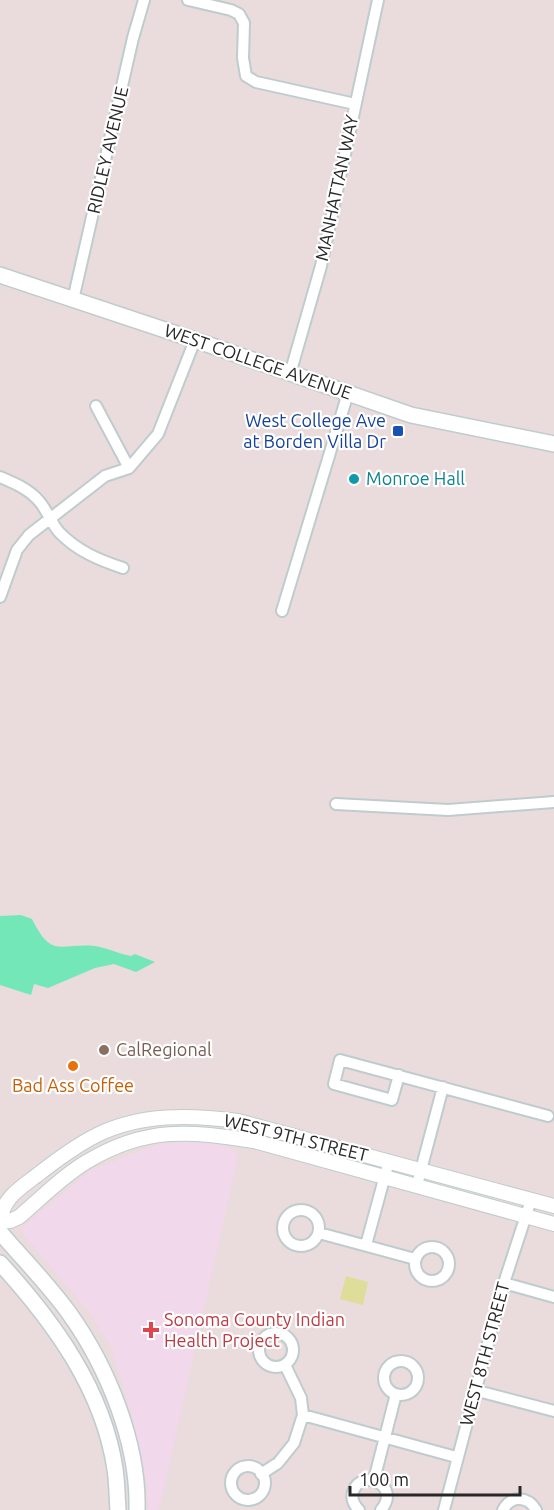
<svg xmlns="http://www.w3.org/2000/svg" width="554" height="1510" font-family="Ubuntu,sans-serif">
<rect width="100%" height="100%" fill="#eadbdc"/>
<path fill="#f1d8ea" d="M180 1141H199L229 1147 235 1150 238 1157 159 1510H148L147 1486 133 1419 110 1345 92 1316 24 1235 23 1229 26 1224 89 1171 153 1146Z"/>
<path fill="#dedd9a" d="M346 1276 368 1282 363 1305 340 1299Z"/>
<path fill="#73e7b8" d="M21 915 32 919C52 959 59 943 95 946 108 948 119 954 131 956L135 954 155 962 136 972 114 964 95 968 48 988 34 984 31 995 0 985V916Z"/>
<g fill="none" stroke-linecap="round" stroke-linejoin="round">
<defs>
<path id="minor" d="M188 0 231 10 239 14 244 23 243 58 246 76 256 82 355 104
M73 300 133 38 144 0
M290 374 321 266 378 0
M96 406 129 468
M0 477C14 483 29 489 39 501 47 510 51 523 59 532 77 551 99 560 123 568
M0 597 17 550 29 535 105 476 129 468 158 434 195 340
M282 611 348 393
M336 804 448 810 554 802
M399 1075 392 1100 334 1084 340 1060 548 1116
M417 1185 443 1087
M283 1228a18 18 0 1 1 36 0a18 18 0 1 1-36 0Z
M319 1233 415 1259
M366 1245 389 1161
M415 1264a17 17 0 1 1 34 0a17 17 0 1 1-34 0Z
M504 1283 554 1297
M259 1350a17 17 0 1 1 34 0a17 17 0 1 1-34 0Z
M384 1378a17 17 0 1 1 34 0a17 17 0 1 1-34 0Z
M474 1390 554 1411
M303 1415 456 1457
M231 1483a17 17 0 1 1 34 0a17 17 0 1 1-34 0Z
M261 1474 278 1463 294 1443 303 1415 301 1398 285 1365
M374 1480 396 1394
M359 1510C354 1505 351 1499 353 1492 361 1467 402 1485 381 1510
M444 1510 504 1283 531 1200
M503 1510C511 1495 528 1496 536 1510"/>
<path id="tertiary" d="M1 1221C1 1200 20 1188 36 1176 55 1161 75 1146 97 1135 141 1113 192 1115 238 1121L554 1206
M0 1222 10 1221 19 1217C40 1199 65 1174 88 1161 147 1126 190 1131 254 1141L554 1224"/>
<path id="secondary" d="M0 275 195 340 411 415 554 444
M0 1232C23 1259 48 1284 69 1313 107 1366 139 1443 137 1510
M0 1263C53 1321 103 1389 115 1469 117 1482 117 1496 118 1510"/>
</defs>
<use href="#minor" stroke="#bfccce" stroke-width="14"/>
<use href="#tertiary" stroke="#bfccce" stroke-width="16"/>
<use href="#secondary" stroke="#bfccce" stroke-width="18"/>
<use href="#minor" stroke="#fff" stroke-width="10"/>
<use href="#tertiary" stroke="#fff" stroke-width="14"/>
<use href="#secondary" stroke="#fff" stroke-width="15"/>
</g>
<rect fill="#1a4fb4" stroke="#fff" stroke-width="2" x="392" y="425" width="12" height="12" rx="3"/>
<circle fill="#0f9aa8" stroke="#fff" stroke-width="2" cx="354" cy="479" r="6"/>
<circle fill="#8d6e63" stroke="#fff" stroke-width="2" cx="104" cy="1050" r="6"/>
<circle fill="#e8710a" stroke="#fff" stroke-width="2" cx="73" cy="1066" r="6"/>
<path fill="#e0444e" stroke="#fff" stroke-width="2" d="M148 1321h6v6h6v6h-6v6h-6v-6h-6v-6h6z"/>
<g text-anchor="middle" stroke-width="4.5" stroke-linejoin="round" paint-order="stroke">
<g font-size="18" fill="#282828" stroke="#fff">
<text transform="translate(108 150) rotate(-77)" y="6">RIDLEY AVENUE</text>
<text transform="translate(337 188) rotate(-78)" y="6">MANHATTAN WAY</text>
<text transform="translate(258 362) rotate(19)" y="6">WEST COLLEGE AVENUE</text>
<text transform="translate(296 1138) rotate(14)" y="6">WEST 9TH STREET</text>
<text transform="translate(485 1354) rotate(-75)" y="6">WEST 8TH STREET</text>
</g>
<g font-size="18" fill="#164399" stroke="#fff" text-anchor="end">
<text x="386" y="427">West College Ave<tspan x="386" dy="21">at Borden Villa Dr</tspan></text>
</g>
<g font-size="18" fill="#0d838f" stroke="#fff" text-anchor="start">
<text x="366" y="485">Monroe Hall</text>
</g>
<g font-size="18" fill="#785e54" stroke="#fff" text-anchor="start">
<text x="116" y="1056">CalRegional</text>
</g>
<g font-size="18" fill="#c56008" stroke="#fff">
<text x="73" y="1092">Bad Ass Coffee</text>
</g>
<g font-size="18" fill="#be3a42" stroke="#fff" text-anchor="start">
<text x="164" y="1326">Sonoma County Indian<tspan x="164" dy="21">Health Project</tspan></text>
</g>
</g>
<path d="M350 1486v9h170v-9" fill="none" stroke="#282828" stroke-width="3"/>
<text x="359" y="1486" font-size="18" fill="#282828" stroke="#ffffff" stroke-width="4.5" paint-order="stroke">100 m</text>
</svg>
